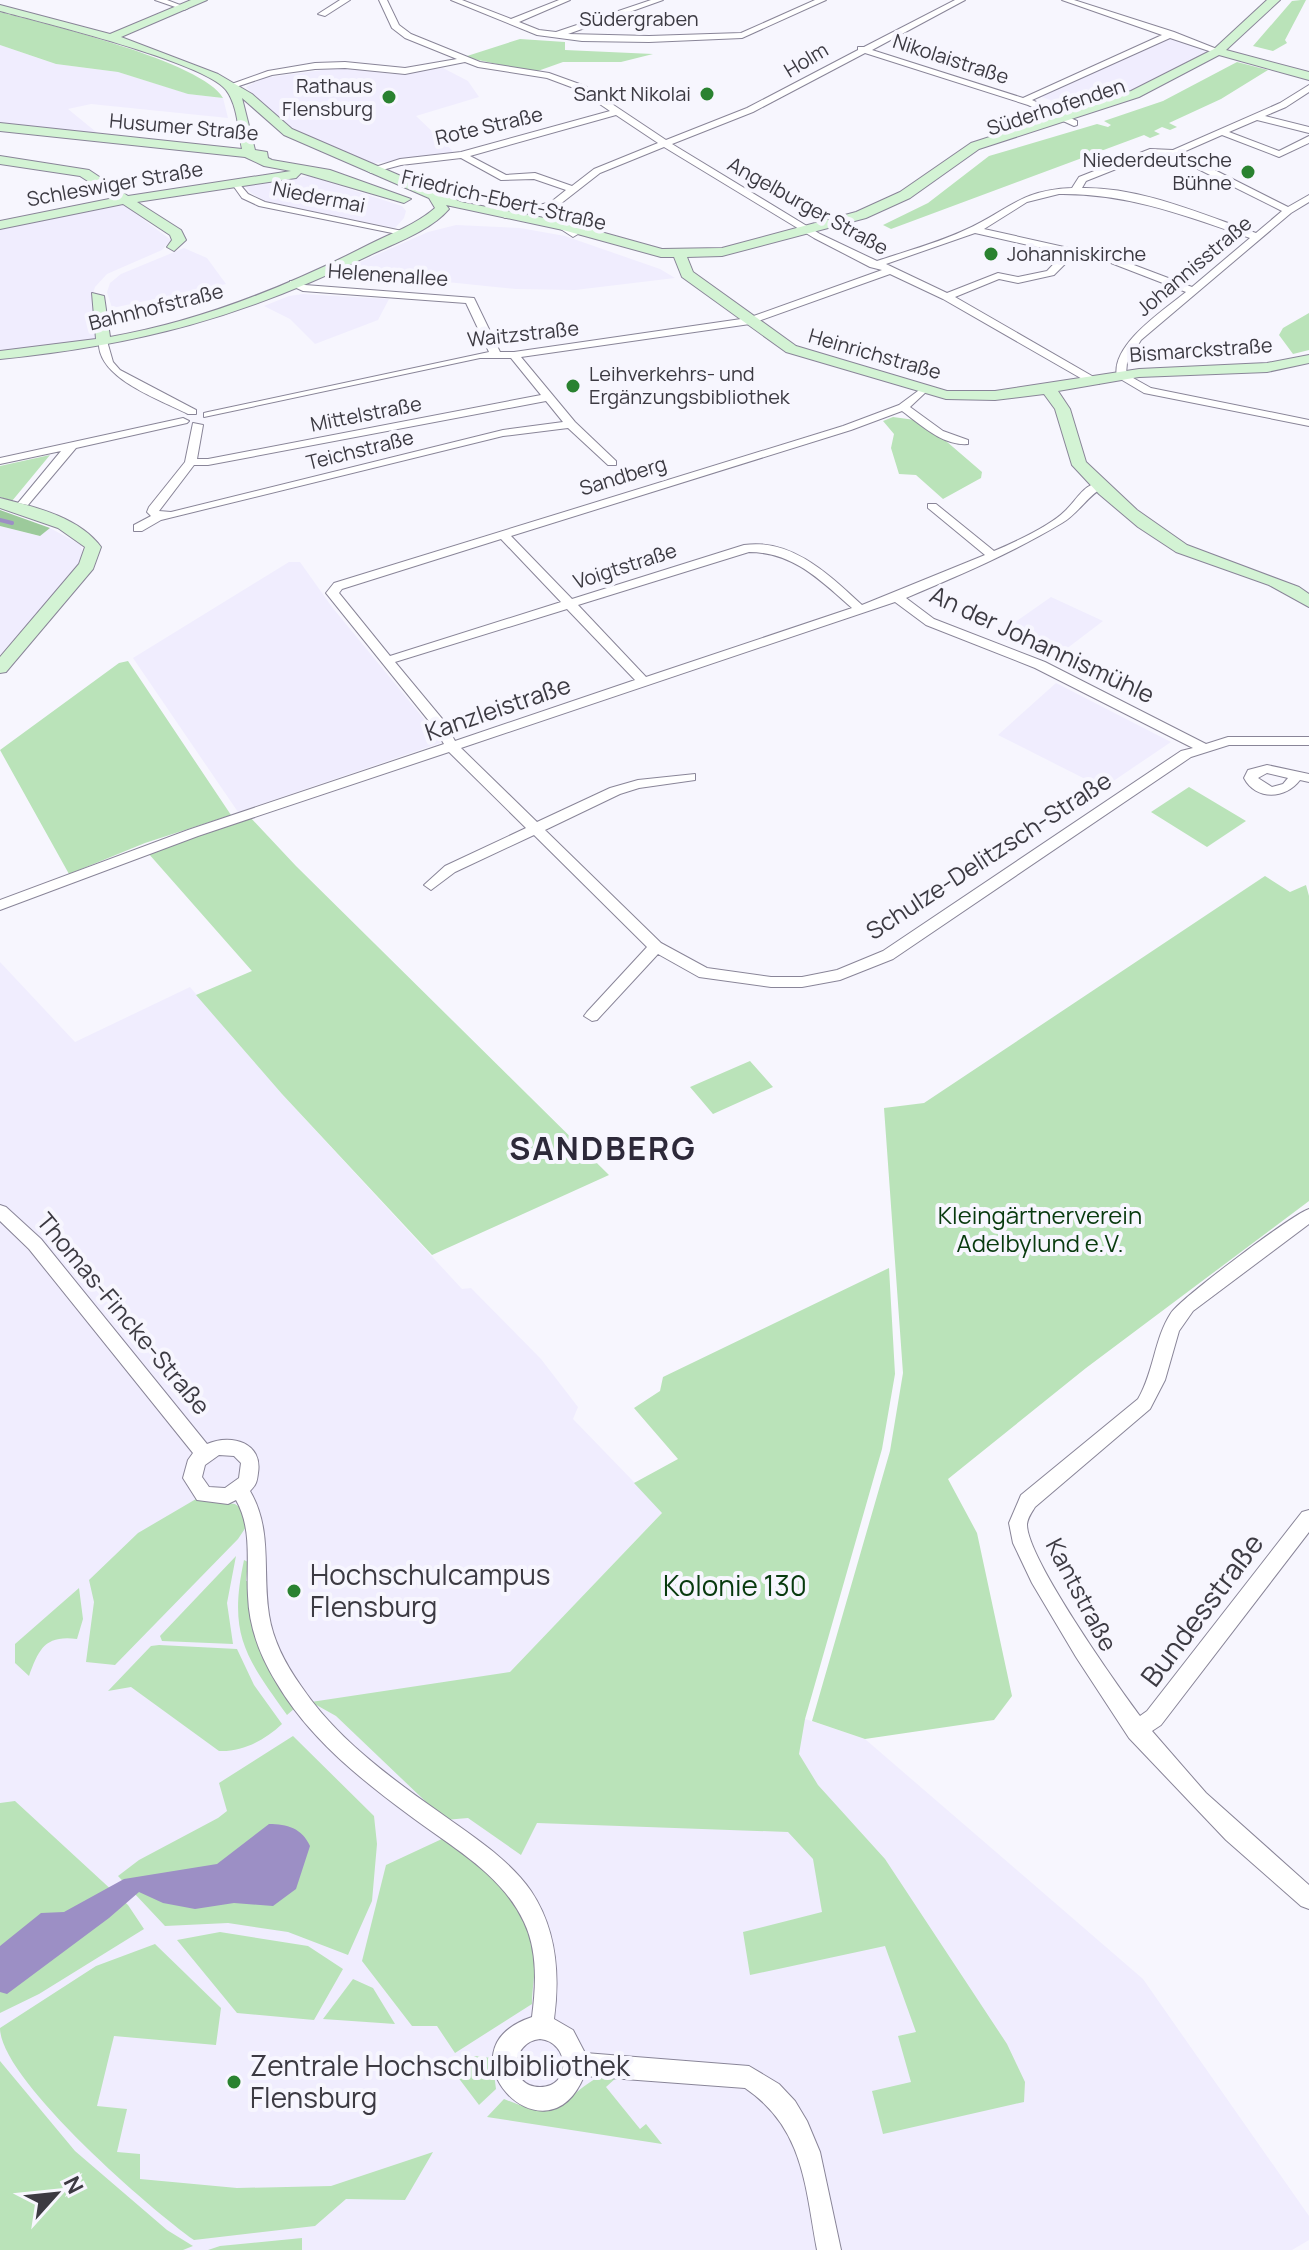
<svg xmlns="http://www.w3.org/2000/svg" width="1309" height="2250" font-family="Manrope,sans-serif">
<rect width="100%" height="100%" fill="#f7f6fe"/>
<path fill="#f0edfe" d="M1171 37 1210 50 1122 96 1079 110 1039 96Z
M0 45 56 64 118 72 189 94 223 98 228 118 91 104 68 109 101 136 0 125Z
M345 67 393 74 443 68 468 81 479 97 416 116 456 154 367 164 277 120 246 87 263 78Z
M309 176 402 206 406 211 404 218 395 228 269 203 251 193 244 185Z
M124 205 171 240 162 250 107 274 95 287 92 297 99 339 0 350V228Z
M456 225 520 228 565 236 660 269 675 278 575 290 516 289 340 271 428 232Z
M184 248 207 258 226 284 112 308 107 292 110 283 121 274Z
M303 294 319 295 389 299 378 320 315 344 290 319 264 306 289 296Z
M0 526 39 536 50 528 81 545 83 555 75 571 0 655Z
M289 562H300L332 607 443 742 238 812 133 658Z
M1051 597 1103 621 1053 659 995 636Z
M1056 683 1171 742 1103 788 998 735Z
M0 962 75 1042 190 987 282 1094 462 1289 471 1288 541 1359 578 1407 573 1419 663 1512 511 1671 659 1670 865 1739 1143 1979 1309 2216V2240L1292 2250H0Z"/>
<path fill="#bae3b9" d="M1301 0H1306L1285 40 1287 43 1273 51 1253 46 1292 1Z
M0 12C43 23 204 62 223 98L188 94 118 72 56 64 0 45Z
M520 39 565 42V50L653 54 621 62H563L535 72 464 57Z
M1237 62 1268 70 1221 99 1169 123 1177 127 1170 130 1162 127 1154 131 1160 134 1150 138 1144 135 891 229 883 225 928 203 989 156 1097 124 1108 127 1111 125 1104 121 1163 101Z
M1309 313V350L1293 354 1279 335 1283 328Z
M893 417 915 420 946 441 982 472 981 478 943 499 916 475 899 474 891 448 894 434 883 421Z
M50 455 12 501 0 497V466Z
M128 661 231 815 145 843 69 874 0 750 119 663Z
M1189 787 1246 821 1207 847 1151 812Z
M250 817 296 866 609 1175 432 1255 282 1094 196 995 252 971 148 853Z
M1265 876 1290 892 1306 885 1309 896V1201L1086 1368 948 1479 977 1533 1012 1696 994 1720 865 1739 812 1721 890 1451 903 1373 884 1108 924 1103Z
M750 1061 773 1087 713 1114 690 1087Z
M889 1268 895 1374 882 1449 805 1719 799 1754 818 1785 885 1859 1007 2044 1025 2082 1024 2102 883 2134 872 2091 911 2082 898 2036 916 2032 885 1946 750 1975 743 1932 822 1912 813 1859 788 1832 537 1823 521 1855 468 1818 445 1820 336 1716 311 1702 510 1672 662 1513 634 1483 678 1459 634 1408 660 1391 663 1377Z
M196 1499 235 1504 246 1512 248 1524 238 1539 115 1665 86 1662 94 1602 89 1580 138 1533Z
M236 1556 227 1603 233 1644 162 1641 160 1636Z
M244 1560 248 1562 246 1581H252L295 1708 287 1715C245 1656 228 1635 244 1560Z
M79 1588 83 1619 77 1639C45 1635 39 1649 29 1676L15 1663V1644Z
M159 1645 237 1649 254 1685 282 1724C265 1740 243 1752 219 1751L131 1687 108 1691 151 1646Z
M293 1736 374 1816 377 1844 372 1901 348 1955 288 1932 228 1923 165 1926 118 1876 139 1860 218 1818 227 1811 219 1783Z
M15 1801 128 1905 144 1929 39 1994 0 2013V1803Z
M444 1838C481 1868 525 1897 534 1947 537 1964 532 1987 532 2004L455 2053 437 2026H412L362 1961 386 1865Z
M220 1932 308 1946 343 1969 314 2020 237 2013 177 1940Z
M155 1944 221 2008 216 2045 114 2036 97 2106 127 2109 117 2152 140 2154V2179L237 2188 331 2186 433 2152 405 2200 346 2199 315 2226 194 2240C150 2209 0 2079 0 2028L96 1966Z
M353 1979 373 1988 395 2024 323 2019Z
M475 2056 492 2058 496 2089 479 2105 454 2072Z
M0 2061 75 2151 167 2230 193 2246 183 2250H0Z
M600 2076 617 2077 606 2087 640 2129 646 2124 662 2144 487 2117 504 2099C568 2125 551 2104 600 2076Z
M302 2238V2250H208L220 2246Z"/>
<path fill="#9cca9b" d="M0 510 50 528 40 536 0 526Z"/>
<path fill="#9c8fc5" d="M269 1824C287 1824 302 1828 310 1846L296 1889 273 1906 234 1903 195 1909 163 1903 139 1892 109 1918 7 1994 0 1992V1946L41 1913 64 1912 124 1879 217 1864Z"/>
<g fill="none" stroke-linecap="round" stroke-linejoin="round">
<path stroke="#9c8fc5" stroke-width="4" d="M0 520 12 523"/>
<defs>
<path id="street" d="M155 0H167L188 8 184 10Z
M340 0H350L325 16 318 14Z
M379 0H387L399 25 411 34 480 62 549 73 585 86 666 140 747 108 858 50V47H864L955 0H965L872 50 1023 98 1162 35 1062 0H1074L1174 32 1222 51 1215 53 1170 38 1032 100 1077 121V125L1074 126 1028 105 865 53 753 112 672 144 820 234 877 261C907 251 937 243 965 230 1008 211 1019 190 1072 188L1079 177 1150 149 1173 150 1280 103 1309 85V92L1286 107 1265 116 1309 127V133L1257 120 1229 132 1279 151 1309 136V143L1279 157 1222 135 1181 153 1288 207 1309 195V202L1291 213 1141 340 1127 363 1126 374 1151 388 1309 420V426L1144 393 1117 377C1110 345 1164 310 1186 292L1111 263 1074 255 1054 275 1018 283 999 279 955 297 1099 380V384H1091L943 299 890 274 750 324 521 357 575 422 616 461V465H608L568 428 503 436 161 520 142 531H134V525L151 516 147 512 149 507 185 462 193 423 203 425 197 459H208L541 395 511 358H480L204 417V413L208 412 489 352 466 303 303 291 290 285V281L305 285 474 298 500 352H514L748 318 882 270 870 267 814 238 664 147 600 173 559 205 564 223 578 234 573 237 556 226 550 208 505 218 500 215 551 202 566 190 534 179 501 180 461 158 401 165 371 173 366 170 400 159 461 152 610 111 579 90 547 78 478 67 465 62 405 74 345 68 315 69 272 75 230 89 226 86 268 71 315 63 345 62 405 68 457 59 405 38 392 28ZM616 115 658 143 594 169 572 186 535 173 506 175 470 156ZM1154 154 1172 156 1282 211 1256 233C1201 214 1141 187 1082 188L1086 181ZM1059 194C1127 193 1187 216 1250 238L1192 287 1118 259 984 229 1027 202ZM975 233 1064 253 1047 271 1018 277 998 273 947 293 886 264ZM546 401 563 422 503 430 171 512 159 511 194 465H208Z
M451 0H462L511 19 559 0H570L519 22 539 30 556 32 651 0H663L568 34 649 36 741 33 815 0H826L742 38 649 42 582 41 537 35Z
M237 181 248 194 265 202 407 232 402 235 259 206 242 198 232 184Z
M99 341H107L113 362 120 370 196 410V414H188C159 399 96 378 99 341Z
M922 388 927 391 910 407 943 431 968 440V444C943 446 921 425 902 411L851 430 511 536 572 599 744 545C792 538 829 575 862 605L985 555 928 508V504H936L994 551C1015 542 1050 526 1065 511 1078 499 1085 481 1104 483V487C1087 496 1079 513 1062 523 1012 553 960 575 906 598L934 619 1045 662 1206 744 1228 737H1309V745H1229L1191 757 893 959 840 980 802 987H771L699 977 658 954 597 1020 592 1021 584 1016 587 1012 647 947 534 835 455 872 431 890 424 885 445 866 526 828 449 752 198 836 0 910V900L188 830 444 744 433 726 326 593 334 583 843 426 899 405ZM501 539 561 602 390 656 339 593 342 589ZM749 552C793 552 820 580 852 608L646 677 578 605ZM895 602 926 625 1035 668 1193 748 1181 751 883 951 837 970 802 977H771L707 968 661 943 545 830 620 794 639 788 695 780V774L638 780 610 788 537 822 461 748ZM567 609 635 680 455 741 444 721 395 662Z
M183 418 189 421 187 423 76 448 28 505 18 503 61 451 0 464V458Z
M1267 765 1309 774V782L1300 780C1286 799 1256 801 1244 778L1248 770ZM1267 773 1288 778 1283 784 1272 787 1258 778Z
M0 1205 6 1207 41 1239 207 1444C232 1433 263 1443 258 1473 257 1482 256 1485 250 1491 273 1530 262 1572 269 1615 273 1641 286 1665 301 1686 336 1738 389 1777 439 1812 472 1836 508 1858 531 1891 557 1930 560 1975 554 2019L573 2030 585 2053 749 2066 779 2084 795 2101 807 2121 820 2152 841 2250H817C805 2186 804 2128 745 2088L584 2076C546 2169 434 2049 532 2017 536 1986 538 1951 524 1922 501 1873 450 1846 409 1815 359 1778 308 1737 276 1682 260 1656 249 1627 248 1596 246 1564 253 1530 236 1500L228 1504 197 1500 183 1478 188 1460 193 1453 29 1249 0 1221ZM219 1455 234 1456 241 1463 239 1478 225 1488 209 1487 202 1477 205 1465ZM540 2039C570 2042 572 2087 540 2087 508 2087 510 2042 540 2039Z
M1309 1209V1224L1193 1311 1179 1331 1165 1380 1150 1409 1035 1507C1032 1512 1028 1517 1027 1524 1026 1557 1117 1685 1140 1716L1147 1711 1302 1512 1309 1510V1532L1161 1725 1152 1731 1206 1793 1309 1885V1909L1301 1906 1226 1840 1129 1738 1076 1657 1032 1583 1013 1543 1009 1523 1021 1495 1138 1399C1154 1372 1154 1339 1171 1313 1181 1298 1293 1214 1309 1209Z"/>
<path id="secondary" d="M191 0H207L121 37 218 74 252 94 292 129 461 202 565 222 662 249 722 248 856 212 900 192 971 143 1131 91 1214 49 1267 0H1280L1226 50 1309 72V80L1219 55 1139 97 979 149 910 198 866 218 722 256 687 257 693 272 796 346 947 391H995L1139 369 1267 363 1309 355V363L1267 372 1139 377 1058 391 1070 409 1086 462 1137 510 1187 545 1299 587 1309 594V607L1269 585 1176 552 1138 527 1099 494 1072 465 1055 409 1044 394 995 400 946 399 786 352 682 277 674 257H661L563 230 446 205 449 209C430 231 395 243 370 255 243 317 139 345 0 359V351L96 339 92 293 104 296 110 337C202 321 288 286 370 244 392 233 417 224 435 208L429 198 284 135 242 98 255 150 267 152 268 158 272 160 330 170 411 199 404 203 301 173 296 178 137 202 181 230 186 240 174 251 167 247 172 240 170 235 123 204 0 229V221L114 198 80 176 0 164V156L89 170 128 196 291 171 264 166 245 157 0 131V123L242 149C238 130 238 106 226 90 205 62 40 22 0 11V5L110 34Z
M0 498C35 507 79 517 101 547L93 569 6 672 0 673V657L79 564 85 547 58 528 0 508Z"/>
</defs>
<use href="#street" stroke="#898598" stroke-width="2"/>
<use href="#secondary" stroke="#898598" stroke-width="2"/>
<use href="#street" fill="#fff" fill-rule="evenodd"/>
<use href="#secondary" fill="#d3f3d4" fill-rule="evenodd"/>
</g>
<g fill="#2a8230" stroke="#f7f6fe" stroke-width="3">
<circle cx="707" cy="94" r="8"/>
<circle cx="389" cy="97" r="8"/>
<circle cx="1248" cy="172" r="8"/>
<circle cx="991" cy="254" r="8"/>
<circle cx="573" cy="386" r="8"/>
<circle cx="294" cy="1591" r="8"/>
<circle cx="234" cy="2082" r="8"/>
</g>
<g text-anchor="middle" stroke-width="8" stroke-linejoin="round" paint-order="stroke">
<g font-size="20" fill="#3c3a42" stroke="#f7f6fe">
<text x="639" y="26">Südergraben</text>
<text transform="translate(951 59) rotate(18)" y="7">Nikolaistraße</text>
<text transform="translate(806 60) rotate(-31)" y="7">Holm</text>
<text transform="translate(1056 107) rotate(-18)" y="7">Süderhofenden</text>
<text transform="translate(489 126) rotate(-13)" y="7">Rote Straße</text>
<text transform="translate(184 127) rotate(5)" y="7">Husumer Straße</text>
<text transform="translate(115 184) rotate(-10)" y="7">Schleswiger Straße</text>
<text transform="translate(319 197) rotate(11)" y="7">Niedermai</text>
<text transform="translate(504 200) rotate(13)" y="7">Friedrich-Ebert-Straße</text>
<text transform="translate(808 206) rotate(29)" y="7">Angelburger Straße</text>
<text transform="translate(1194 266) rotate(-40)" y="7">Johannisstraße</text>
<text transform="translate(388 275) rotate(4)" y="7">Helenenallee</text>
<text transform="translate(156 307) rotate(-14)" y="7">Bahnhofstraße</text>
<text transform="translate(523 334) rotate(-6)" y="7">Waitzstraße</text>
<text transform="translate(1201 350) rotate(-4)" y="7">Bismarckstraße</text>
<text transform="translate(875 354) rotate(16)" y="7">Heinrichstraße</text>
<text transform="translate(366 414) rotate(-11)" y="7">Mittelstraße</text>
<text transform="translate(360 450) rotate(-14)" y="7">Teichstraße</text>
<text transform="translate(623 476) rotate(-17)" y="7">Sandberg</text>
<text transform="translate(625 566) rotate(-18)" y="7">Voigtstraße</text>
</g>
<g font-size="20" fill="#3c3a42" stroke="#f7f6fe" text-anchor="end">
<text x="373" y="93">Rathaus<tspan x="373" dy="23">Flensburg</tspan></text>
<text x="691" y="101">Sankt Nikolai</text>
<text x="1232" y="167">Niederdeutsche<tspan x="1232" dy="23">Bühne</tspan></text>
<text x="1007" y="261" text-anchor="start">Johanniskirche</text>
<text x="589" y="381" text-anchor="start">Leihverkehrs- und<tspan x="589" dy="23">Ergänzungsbibliothek</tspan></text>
</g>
<g font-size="24" fill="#3c3a42" stroke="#f7f6fe">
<text transform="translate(1042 645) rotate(25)" y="8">An der Johannismühle</text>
<text transform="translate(498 709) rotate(-19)" y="8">Kanzleistraße</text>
<text transform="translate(989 856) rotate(-33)" y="8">Schulze-Delitzsch-Straße</text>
<text transform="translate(123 1314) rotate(50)" y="8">Thomas-Fincke-Straße</text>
<text transform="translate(1081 1595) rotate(62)" y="8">Kantstraße</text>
</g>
<g font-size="24" fill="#083a0e" stroke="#f7f6fe">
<text x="1040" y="1224">Kleingärtnerverein<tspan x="1040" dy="28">Adelbylund e.V.</tspan></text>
</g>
<g font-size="28" fill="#3c3a42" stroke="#f7f6fe" text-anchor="start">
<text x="310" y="1585">Hochschulcampus<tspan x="310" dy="32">Flensburg</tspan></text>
<text x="250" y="2076">Zentrale Hochschulbibliothek<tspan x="250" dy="32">Flensburg</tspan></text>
</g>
<g font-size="28" fill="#083a0e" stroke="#f7f6fe">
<text x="735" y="1596">Kolonie 130</text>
</g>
<g font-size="28" fill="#3c3a42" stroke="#f7f6fe">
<text transform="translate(1202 1610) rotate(-53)" y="10">Bundesstraße</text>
</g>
<g font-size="32" font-weight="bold" letter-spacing="2" fill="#2d2939" stroke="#f7f6fe">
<text x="603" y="1160">SANDBERG</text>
</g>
</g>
<g transform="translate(56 2194) rotate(63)" stroke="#f7f6fe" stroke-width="6" paint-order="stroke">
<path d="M0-6L14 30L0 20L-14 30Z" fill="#3c3a42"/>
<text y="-12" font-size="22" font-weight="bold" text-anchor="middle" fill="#3c3a42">N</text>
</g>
</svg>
